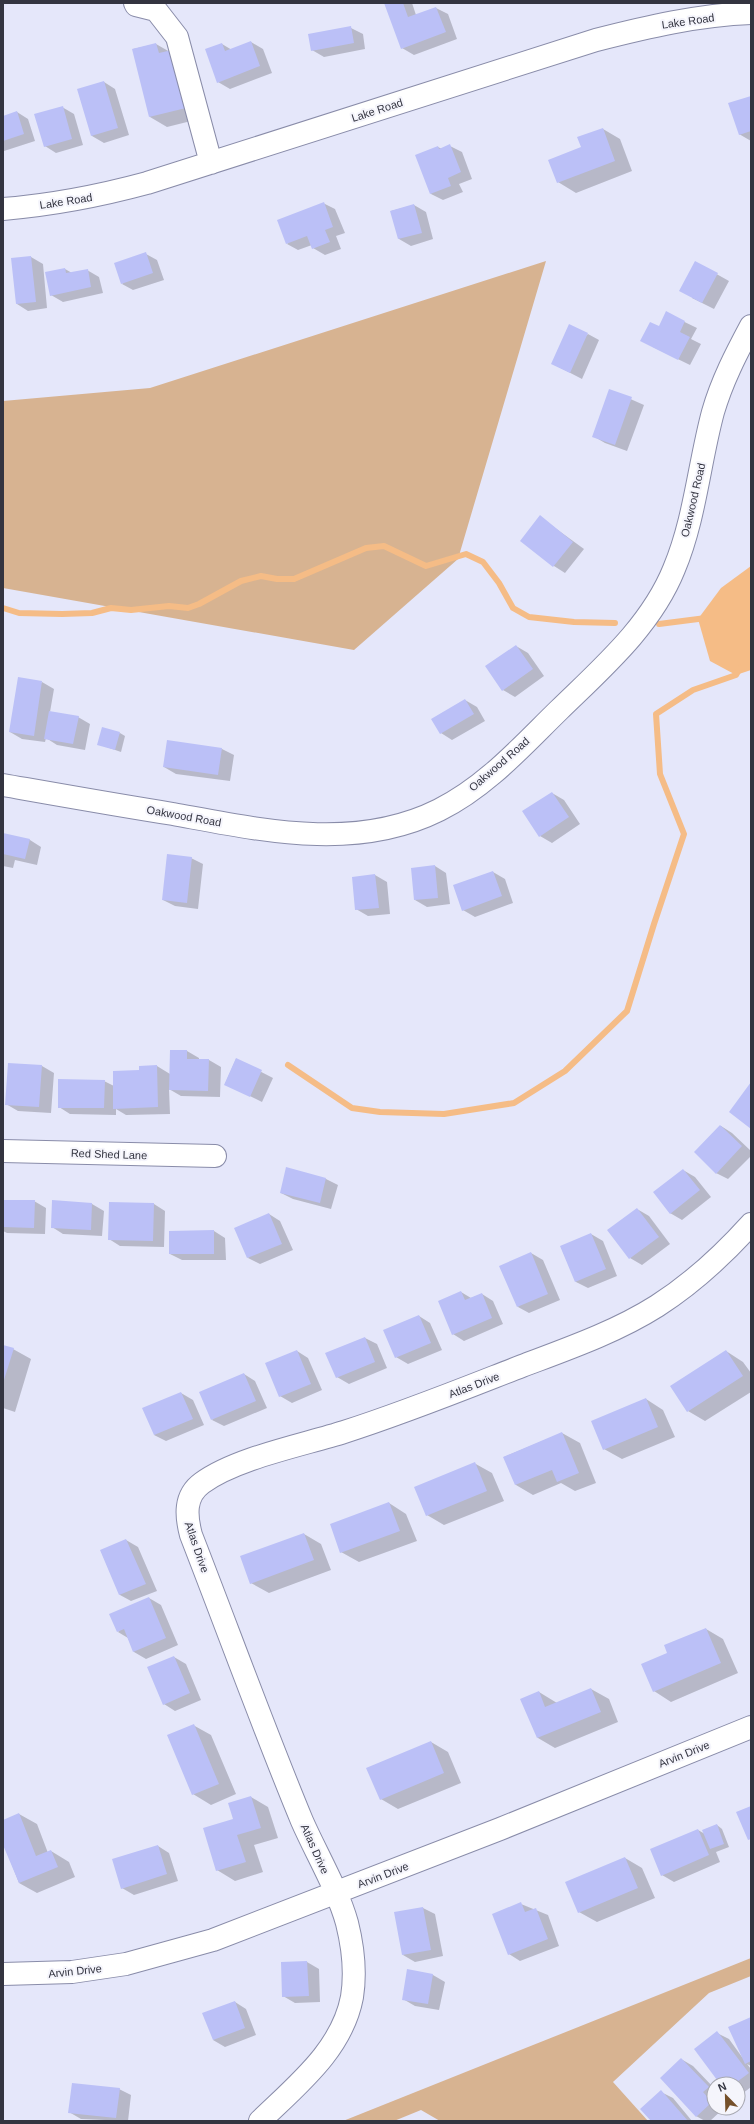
<svg xmlns="http://www.w3.org/2000/svg" width="754" height="2124" font-family="Helvetica,sans-serif">
<rect width="100%" height="100%" fill="#e5e7fa"/>
<path fill="#d7b391" d="M546 261 458 559 354 650 3 588V401L150 388Z
M751 1958V1976L709 1993 613 2082 648 2121H440L421 2110 394 2121H343Z"/>
<path fill="#f5bc86" d="M751 566V670L736 675 710 661 698 619 721 588Z"/>
<path fill="#0003" d="M385 3H412L416 15 436 8 448 14 457 39 414 55 402 48Z
M351 28 363 34 365 49 324 57 312 50Z
M251 42 263 49 272 73 230 89 218 82 222 44 232 50Z
M156 44 170 52 203 118 167 127 150 117 133 49Z
M104 82 115 89 129 135 104 143 92 136 78 90Z
M751 97V141L739 134Z
M62 107 74 114 83 145 56 153 45 146Z
M17 112 28 119 35 141 4 151 3 117Z
M603 129 620 139 632 171 576 193 558 182 582 148Z
M450 146 462 152 472 179 459 184 463 192 443 200 431 194 438 147 442 149Z
M323 203 335 209 345 233 336 236 341 249 325 255 313 248 312 245 298 250 287 244Z
M414 205 426 212 433 239 411 246 399 239 391 211Z
M146 254 157 260 164 280 133 290 122 284Z
M31 257 43 264 47 308 28 311 17 304 12 259Z
M695 262 729 281 714 309 692 298Z
M65 269 72 273 87 270 99 277 103 293 63 302 51 295Z
M666 313 697 328 691 339 701 344 690 365 653 347Z
M588 334 599 340 582 379 553 364Z
M610 390 644 405 627 451 605 443 593 436Z
M540 517 584 549 565 573 554 566Z
M516 646 528 653 544 676 515 697 503 690Z
M42 682 54 689 50 712 78 717 90 724 85 750 57 745 46 738 45 742 22 739 10 732Z
M465 700 477 707 485 721 452 740 441 733Z
M120 733 125 736 121 752 98 744Z
M222 749 234 755 230 781 176 774 164 767Z
M552 793 564 800 580 824 552 843 540 836Z
M3 834 30 840 41 847 37 865 15 860 13 868 3 866Z
M191 858 203 864 198 909 175 906 163 900Z
M435 866 446 873 450 904 427 907 415 900Z
M493 872 505 879 513 903 475 917 463 910Z
M375 875 387 882 390 914 368 916 356 909 353 878Z
M170 1051H187L199 1058V1060H209L221 1067 220 1097 181 1096 169 1089 170 1114 126 1115 116 1109V1115L70 1114 59 1107 104 1081 114 1086 140 1071 157 1066 170 1074Z
M236 1059 273 1078 262 1102 225 1084Z
M9 1064 42 1066 54 1073 51 1113 18 1111 6 1104Z
M721 1126 732 1133 751 1151V1156L728 1179 716 1173Z
M287 1169 326 1179 338 1185 331 1209 293 1199 281 1193Z
M683 1170 695 1177 711 1197 682 1220 670 1213Z
M3 1201H34L46 1208 45 1234 7 1233 3 1231Z
M53 1201 92 1204 104 1211 102 1236 63 1234 52 1227Z
M154 1204 165 1211 164 1247 120 1246 109 1239Z
M637 1209 649 1216 670 1244 642 1265 630 1258Z
M269 1214 280 1221 293 1250 260 1264 248 1258Z
M214 1231 225 1238 226 1260H182L170 1254Z
M591 1234 603 1241 617 1276 588 1288 576 1282 561 1247Z
M531 1253 543 1260 560 1300 529 1313 518 1307Z
M461 1292 471 1298 482 1294 493 1301 503 1324 464 1341 453 1334Z
M419 1316 430 1323 442 1350 408 1364 396 1357Z
M365 1338 377 1344 387 1368 349 1384 337 1377Z
M3 1346 13 1349 31 1359 15 1412 3 1408Z
M297 1351 308 1358 322 1390 292 1403 280 1396Z
M726 1351 743 1362 751 1373V1392L705 1421 688 1411Z
M244 1374 255 1381 267 1408 224 1426 212 1420Z
M181 1393 193 1400 204 1425 166 1441 154 1435Z
M646 1399 663 1410 675 1437 622 1459 604 1449Z
M562 1433 580 1443 596 1483 575 1491 561 1483 533 1495 516 1485 504 1457Z
M474 1463 492 1473 504 1501 444 1525 427 1515Z
M389 1503 406 1514 417 1541 359 1562 341 1552Z
M304 1534 321 1544 331 1570 269 1593 251 1583Z
M126 1540 138 1547 157 1591 131 1601 120 1595 101 1551Z
M149 1598 161 1605 178 1645 146 1659 134 1652 128 1638 118 1632Z
M706 1629 723 1639 738 1673 671 1702 654 1691 669 1653Z
M174 1657 186 1664 201 1700 175 1711 164 1704Z
M591 1689 609 1699 618 1722 555 1748 538 1738 539 1692 557 1703Z
M193 1725 211 1735 236 1794 211 1805 193 1794Z
M431 1742 448 1752 461 1783 398 1809 381 1799Z
M251 1797 268 1807 278 1838 254 1845 263 1872 235 1881 217 1870 234 1819Z
M19 1814 37 1824 48 1853 51 1851 69 1862 75 1877 37 1893 19 1883 3 1842V1821Z
M717 1825 722 1829 729 1847 716 1852 720 1862 674 1882 662 1875 698 1830 705 1834Z
M158 1846 169 1853 178 1881 134 1895 122 1888Z
M625 1858 642 1868 655 1898 597 1922 579 1912Z
M521 1904 548 1915 559 1946 520 1961 509 1954Z
M423 1908 435 1914 443 1956 415 1962 403 1955Z
M307 1962 319 1969 320 2002 295 2003 283 1996Z
M408 1970 433 1975 445 1982 439 2010 415 2006 403 1999Z
M235 2002 246 2009 256 2035 225 2047 213 2040Z
M751 2018V2066L747 2064 751 2069V2087L738 2097V2084H722L717 2033 729 2039 742 2057Z
M681 2059 693 2066 714 2088V2108L723 2109 710 2121H705L696 2116Z
M119 2089 131 2095 128 2121 81 2119 69 2112Z
M661 2092 673 2098 692 2121H652Z"/>
<g fill="none" stroke-linecap="round" stroke-linejoin="round">
<path stroke="#f5bc86" stroke-width="6" d="M3 608 19 613 62 614 92 613 111 608 131 610 169 606 188 608 199 604 241 581 261 576 277 579H294L366 548 384 546 426 566 466 554 483 562 499 583 513 608 529 617 574 622 615 623
M659 624 706 618
M288 1065 352 1108 380 1112 444 1114 514 1103 565 1071 627 1011 654 924 684 834 660 774 656 714 693 690 736 675 740 668"/>
</g>
<path fill="#bbc0f7" d="M384 3H403L408 17 436 7 446 32 401 49Z
M351 26 354 43 311 51 308 34Z
M251 41 260 66 217 83 205 49 222 43 225 51Z
M156 43 159 53 172 50 186 108 149 117 132 49Z
M104 81 118 128 91 136 77 89Z
M751 96V131L739 135 728 103Z
M63 106 72 139 44 147 34 114Z
M17 111 24 134 3 141V116Z
M603 128 615 161 557 183 548 160 581 147 577 137Z
M450 144 461 172 448 178 451 186 430 194 415 155 438 146 439 149Z
M324 202 333 227 325 230 330 242 312 249 307 236 286 244 277 220Z
M414 204 422 233 398 239 390 211Z
M146 252 153 273 121 284 114 263Z
M31 256 36 302 16 304 11 258Z
M695 261 718 273 702 303 679 291Z
M65 268 66 273 88 269 91 287 50 296 45 272Z
M666 311 685 321 680 332 690 337 678 360 640 341 650 322 659 326Z
M569 324 588 333 570 373 551 364Z
M609 389 632 397 615 445 592 437Z
M540 515 573 542 553 567 520 541Z
M516 645 533 669 502 691 485 666Z
M18 677 42 681 34 736 9 732Z
M465 699 474 714 440 734 431 719Z
M49 711 79 716 73 744 44 739Z
M102 727 120 732 115 750 97 745Z
M167 740 222 748 218 775 163 767Z
M552 792 569 817 539 837 522 811Z
M3 833 30 839 25 859 3 854Z
M167 854 192 857 187 903 162 900Z
M435 865 438 898 414 900 411 868Z
M493 871 502 896 462 911 453 885Z
M375 874 379 908 355 910 352 877Z
M170 1050H187V1059H209L208 1091 169 1090Z
M236 1058 262 1070 250 1097 224 1085Z
M8 1063 42 1065 39 1107 5 1105Z
M157 1065 158 1107 113 1109V1071L139 1070V1066Z
M58 1079 105 1080 104 1108H58Z
M751 1082V1129L729 1112Z
M720 1125 742 1146 716 1174 694 1152Z
M286 1167 326 1178 320 1203 280 1193Z
M683 1169 700 1190 670 1214 653 1192Z
M3 1200H35L34 1228 3 1227Z
M52 1200 92 1203 91 1230 51 1228Z
M109 1202 154 1203 153 1241 108 1240Z
M637 1208 659 1237 629 1259 607 1230Z
M269 1213 282 1244 247 1258 234 1228Z
M214 1230V1254H169V1231Z
M591 1233 606 1269 575 1282 560 1246Z
M531 1252 548 1294 517 1307 499 1266Z
M461 1291 465 1300 482 1293 492 1318 452 1335 438 1301Z
M419 1315 431 1343 395 1358 383 1330Z
M365 1337 375 1362 336 1378 325 1353Z
M3 1345 14 1348 3 1383Z
M297 1350 311 1384 279 1397 265 1363Z
M726 1350 743 1376 687 1412 670 1386Z
M244 1373 256 1401 211 1420 199 1392Z
M181 1392 193 1419 154 1435 142 1408Z
M646 1398 658 1427 603 1450 591 1421Z
M562 1432 579 1473 557 1482 552 1470 515 1485 503 1457Z
M475 1462 487 1491 426 1516 414 1487Z
M389 1502 400 1531 340 1553 330 1524Z
M304 1533 314 1560 250 1584 240 1556Z
M126 1539 146 1584 119 1595 100 1550Z
M149 1597 166 1638 133 1652 124 1629 117 1632 109 1614Z
M706 1628 721 1663 653 1692 641 1664 667 1653 664 1645Z
M174 1656 190 1693 163 1705 147 1667Z
M591 1688 601 1712 537 1738 520 1699 539 1691 545 1707Z
M194 1724 219 1784 192 1795 167 1735Z
M431 1741 444 1773 380 1800 366 1768Z
M251 1796 261 1828 237 1835 246 1862 216 1871 203 1828 233 1819 228 1803Z
M751 1806V1839L748 1840 736 1812Z
M19 1813 36 1856 51 1850 58 1867 19 1883 3 1845V1820Z
M717 1824 724 1844 710 1849 702 1830Z
M698 1829 709 1855 661 1876 650 1849Z
M158 1845 167 1874 121 1889 112 1859Z
M625 1857 638 1888 578 1913 565 1882Z
M521 1902 525 1912 536 1908 548 1939 508 1955 492 1914Z
M423 1907 431 1950 402 1955 394 1912Z
M307 1961 309 1996 282 1997 281 1962Z
M407 1969 433 1974 428 2004 402 2000Z
M235 2001 245 2028 213 2040 202 2013Z
M751 2017V2061L745 2064 728 2027Z
M717 2031 749 2073 734 2084H720L694 2049Z
M681 2058 709 2087 703 2092 712 2102 696 2117 660 2078Z
M72 2083 120 2088 116 2118 68 2113Z
M661 2090 688 2121H651L640 2109Z"/>
<g fill="none" stroke-linecap="round" stroke-linejoin="round">
<defs>
<path id="minor" d="M135 3 136 5 156 10 177 37 211 163
M3 209C52 205 99 196 147 183L596 40C647 27 698 15 751 13
M3 785C60 795 116 805 173 814 261 830 355 852 439 810 486 787 523 745 559 710 602 668 651 626 674 569 695 519 699 464 713 412 722 381 736 354 751 326
M3 1151 215 1156
M3 1974 72 1972 126 1964 213 1940 500 1829 751 1727
M260 2121C297 2085 342 2050 352 1997 356 1972 353 1947 347 1923 338 1890 316 1853 302 1821 263 1727 228 1630 191 1535 186 1516 184 1496 202 1483 236 1458 303 1445 344 1432 404 1413 463 1389 522 1366 567 1349 616 1332 657 1306 693 1283 723 1255 751 1224"/>
</defs>
<use href="#minor" stroke="#898ca9" stroke-width="24"/>
<use href="#minor" stroke="#fff" stroke-width="22"/>
</g>
<g text-anchor="middle" stroke-width="4" stroke-linejoin="round" paint-order="stroke">
<g font-size="11" fill="#333440" stroke="#f5f5fc">
<text transform="translate(688 21) rotate(-8)" y="4">Lake Road</text>
<text transform="translate(377 110) rotate(-18)" y="4">Lake Road</text>
<text transform="translate(66 201) rotate(-9)" y="4">Lake Road</text>
<text transform="translate(693 500) rotate(-77)" y="4">Oakwood Road</text>
<text transform="translate(499 764) rotate(-41)" y="4">Oakwood Road</text>
<text transform="translate(184 816) rotate(10)" y="4">Oakwood Road</text>
<text transform="translate(109 1154) rotate(2)" y="4">Red Shed Lane</text>
<text transform="translate(474 1385) rotate(-21)" y="4">Atlas Drive</text>
<text transform="translate(197 1547) rotate(71)" y="4">Atlas Drive</text>
<text transform="translate(684 1754) rotate(-22)" y="4">Arvin Drive</text>
<text transform="translate(315 1849) rotate(66)" y="4">Atlas Drive</text>
<text transform="translate(383 1875) rotate(-21)" y="4">Arvin Drive</text>
<text transform="translate(75 1971) rotate(-6)" y="4">Arvin Drive</text>
</g>
</g>
<rect width="754" height="2124" fill="none" stroke="#333440" stroke-width="8"/>
<g transform="translate(726 2096) rotate(337)"><circle r="19" fill="#f5f5fc" stroke="#a7a8b1"/>
<path d="M0-3L7 15L0 10L-7 15Z" fill="#75502b"/>
<text y="-6" font-size="11" font-weight="bold" text-anchor="middle" fill="#333440">N</text>
</g>
</svg>
